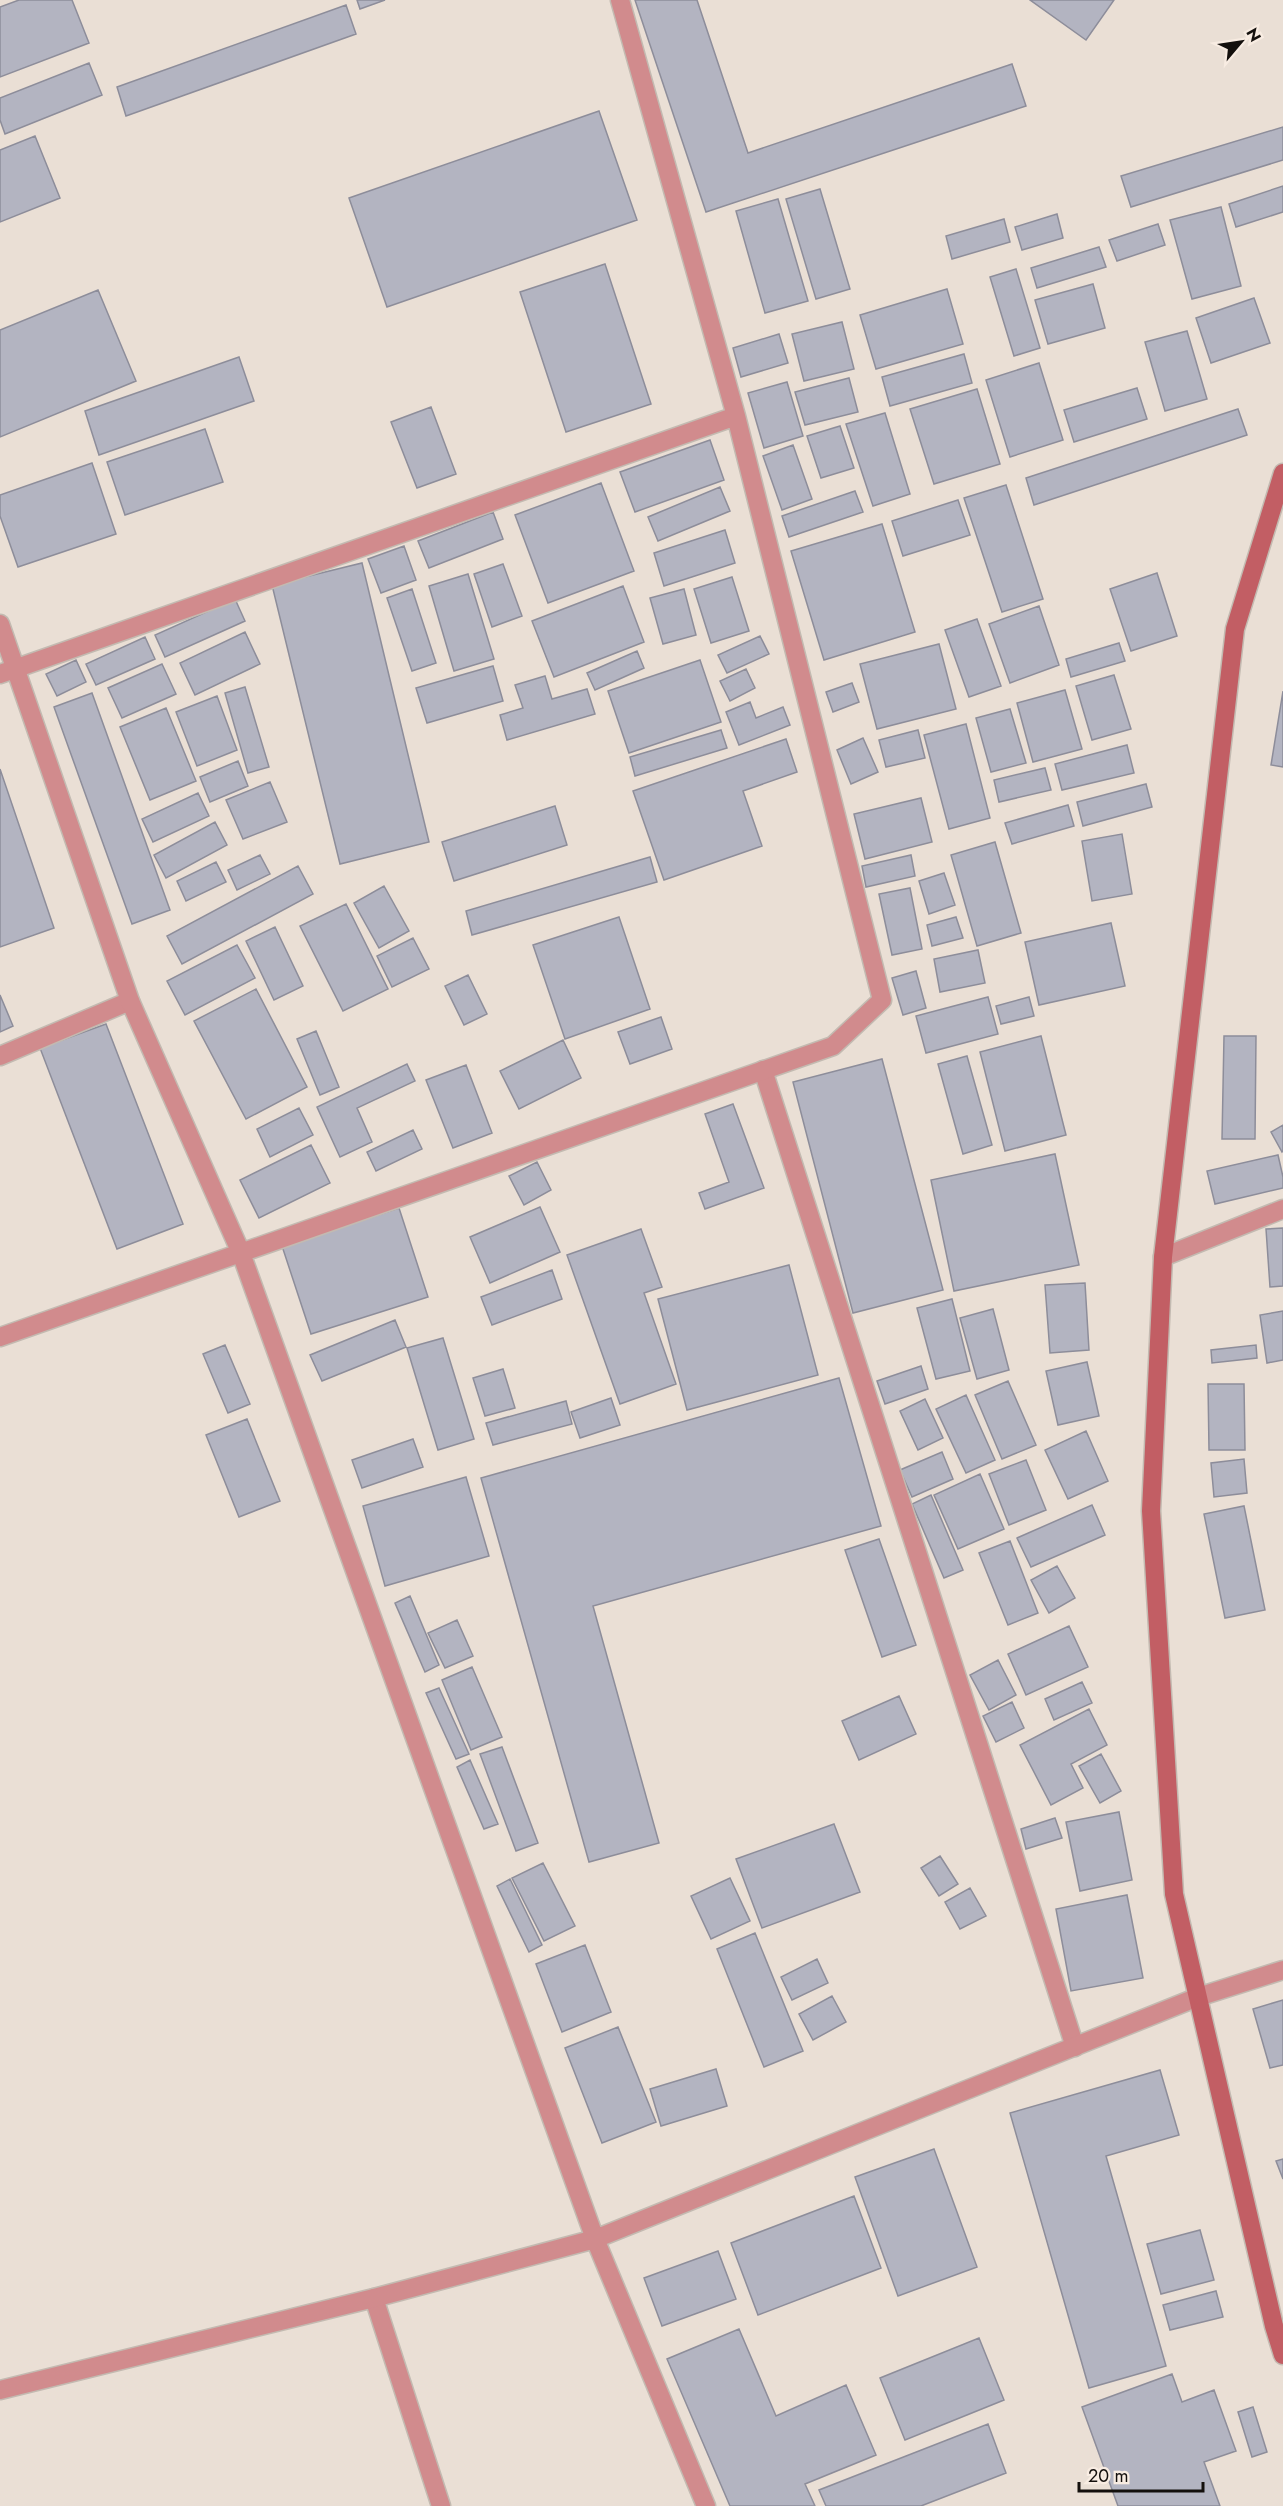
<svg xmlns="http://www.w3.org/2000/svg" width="1283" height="2506" font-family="Jost,sans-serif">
<rect width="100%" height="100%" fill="#eadfd5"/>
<path fill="#b3b4c1" stroke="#8d8d9a" stroke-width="1.5" d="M19 0H72L89 43 0 77V7Z
M357 0H385L360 9Z
M635 0H697L748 153 1012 64 1026 106 706 212Z
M1030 0H1114L1086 40Z
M346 5 356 34 126 116 117 87Z
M89 63 102 95 5 134 0 120V98Z
M599 111 637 220 387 307 349 198Z
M1283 127V160L1131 207 1121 176Z
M35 136 60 198 0 222V150Z
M1283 186V212L1236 227 1229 204Z
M820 189 850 289 816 299 786 199Z
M778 199 808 301 765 313 736 211Z
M1221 207 1241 286 1192 299 1170 220Z
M1057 214 1063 238 1022 250 1015 227Z
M1004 219 1010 242 952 259 946 236Z
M1158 224 1165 245 1117 261 1109 240Z
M1099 247 1106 267 1037 288 1031 268Z
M605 264 651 404 566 432 520 292Z
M1016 269 1040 348 1014 356 990 277Z
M1093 284 1105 328 1048 344 1035 300Z
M947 289 963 344 876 369 860 315Z
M98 290 136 381 0 437V330Z
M1254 298 1270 343 1211 363 1196 318Z
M842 322 854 369 804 381 792 334Z
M1187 331 1207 399 1165 411 1145 342Z
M779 334 788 363 741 377 733 348Z
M964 354 972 383 890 406 882 377Z
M239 357 254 401 99 455 85 411Z
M1039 363 1063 440 1010 457 986 380Z
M849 378 858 412 805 425 795 392Z
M787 382 803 436 764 448 748 393Z
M1137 388 1147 419 1074 442 1064 410Z
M977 389 1000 464 934 484 910 409Z
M431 407 456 474 417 488 391 422Z
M1238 409 1247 435 1034 505 1026 478Z
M885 413 910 494 873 506 846 424Z
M840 426 854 468 821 478 807 436Z
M205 429 223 482 125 515 107 462Z
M710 440 724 480 635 512 620 472Z
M793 445 812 499 782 510 763 456Z
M92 463 116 534 18 567 0 516V495Z
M601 483 634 571 548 603 515 515Z
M1006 485 1043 599 1002 612 964 498Z
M720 487 730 511 658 541 648 517Z
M855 491 863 512 789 537 782 516Z
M958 500 970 535 903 556 892 521Z
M493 512 503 539 429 568 418 541Z
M882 524 915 632 824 660 791 551Z
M725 530 735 563 664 586 654 553Z
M404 546 416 580 381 593 368 559Z
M362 563 429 842 340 864 272 585Z
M503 564 522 616 492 627 474 574Z
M1157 573 1177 636 1131 651 1110 589Z
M468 574 494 659 454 671 429 586Z
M732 577 749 631 711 643 694 589Z
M623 586 644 642 554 677 532 621Z
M412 589 436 663 412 671 387 598Z
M684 589 696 635 663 644 650 598Z
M235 599 245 621 165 657 155 635Z
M1039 606 1059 665 1010 683 989 624Z
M977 619 1001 686 969 697 945 630Z
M245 632 260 664 195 695 180 663Z
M760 636 769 654 727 673 718 655Z
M145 637 155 659 96 685 86 664Z
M1119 643 1125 661 1071 677 1066 659Z
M939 644 956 709 877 729 860 664Z
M637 651 644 668 595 690 587 673Z
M76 660 86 682 57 696 46 674Z
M700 660 721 722 629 753 608 691Z
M162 664 176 694 122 718 108 688Z
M493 666 503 701 427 723 416 688Z
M746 669 755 688 730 701 720 681Z
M1114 675 1131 729 1092 740 1076 686Z
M545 676 552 699 587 689 595 714 507 740 500 715 523 708 515 685Z
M852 683 859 702 833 712 826 692Z
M245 687 269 767 248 773 225 693Z
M1065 690 1082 749 1033 762 1017 703Z
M1283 691V767L1271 765Z
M92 693 170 910 132 924 54 707Z
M217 696 237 750 197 766 176 712Z
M750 702 756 718 783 707 790 725 739 745 726 712Z
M166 708 196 781 150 800 120 727Z
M1010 709 1026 763 991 772 976 718Z
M966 724 990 818 949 829 924 735Z
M721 730 727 748 635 776 630 757Z
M918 730 925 758 886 767 879 740Z
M863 738 878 772 851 784 837 750Z
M786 739 797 772 743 791 762 846 664 880 633 791Z
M1127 745 1134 773 1062 790 1055 764Z
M238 761 248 786 210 802 200 777Z
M1045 768 1051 790 999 802 994 780Z
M0 769 54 928 0 947Z
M270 782 287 822 243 839 226 800Z
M1146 784 1152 807 1083 826 1077 802Z
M198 793 209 816 153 842 142 819Z
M921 798 932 842 865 859 854 814Z
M1068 805 1074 826 1012 844 1005 823Z
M555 806 567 845 454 881 442 842Z
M215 822 227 845 166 878 154 855Z
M1122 834 1132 894 1092 901 1082 841Z
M995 842 1021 933 977 946 951 855Z
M260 855 270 874 237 890 228 870Z
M911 855 915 876 866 887 862 866Z
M650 857 657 882 472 935 466 911Z
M216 862 226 882 186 901 177 881Z
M298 866 313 894 182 964 167 936Z
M944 873 955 905 929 914 919 881Z
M384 886 409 931 379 948 354 903Z
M910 888 922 949 892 955 879 894Z
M346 904 388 989 343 1011 300 926Z
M619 917 650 1009 565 1039 533 945Z
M956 917 963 938 932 946 927 925Z
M1111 923 1125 986 1039 1005 1025 942Z
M275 927 303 986 274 1000 246 941Z
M413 938 429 969 392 987 377 956Z
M237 945 255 978 185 1015 167 981Z
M978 950 985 983 940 992 934 959Z
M916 971 926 1008 903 1015 892 978Z
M468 975 487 1014 464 1025 445 986Z
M256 989 307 1087 246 1119 194 1021Z
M0 995 13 1026 0 1032Z
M988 997 998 1034 926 1053 916 1016Z
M1029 997 1034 1016 1001 1024 996 1006Z
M661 1017 672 1049 630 1064 618 1032Z
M106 1024 183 1224 117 1249 40 1048Z
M316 1031 339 1087 320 1095 297 1039Z
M1041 1036 1066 1135 1005 1151 980 1052Z
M1224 1036H1256L1255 1139H1222Z
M563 1040 581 1078 519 1109 500 1071Z
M967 1056 992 1145 963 1154 938 1064Z
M882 1059 943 1290 853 1313 793 1082Z
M407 1064 415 1081 357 1108 372 1142 340 1157 317 1107Z
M466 1065 492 1133 453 1148 426 1080Z
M733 1104 764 1188 705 1209 699 1193 729 1182 705 1114Z
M299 1108 313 1135 270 1157 257 1129Z
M1283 1125V1151L1282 1152 1271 1132Z
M413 1130 422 1149 376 1171 367 1152Z
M311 1145 330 1183 259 1218 240 1180Z
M1055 1154 1079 1265 954 1291 931 1180Z
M1278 1155 1283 1177V1188L1215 1204 1207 1171Z
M537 1162 551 1190 524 1205 509 1176Z
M540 1207 560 1252 490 1283 470 1237Z
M399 1208 428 1297 311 1334 282 1246Z
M1283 1228V1286L1270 1287 1266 1229Z
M641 1229 662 1287 644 1293 676 1384 620 1404 567 1255Z
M789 1265 818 1375 687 1410 658 1299Z
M552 1270 562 1299 492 1325 481 1297Z
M1085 1283 1089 1350 1050 1353 1045 1285Z
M952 1299 970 1371 936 1379 917 1308Z
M993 1309 1009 1370 977 1379 960 1318Z
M1283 1311V1360L1267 1363 1260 1315Z
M395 1320 406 1347 322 1381 310 1355Z
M443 1338 474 1439 438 1450 407 1348Z
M225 1345 250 1404 228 1413 203 1354Z
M1256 1345 1257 1358 1212 1363 1211 1350Z
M1087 1362 1099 1416 1058 1425 1046 1371Z
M921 1366 928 1389 885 1404 877 1381Z
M503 1369 515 1408 485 1416 473 1378Z
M839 1378 881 1526 593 1606 659 1843 589 1862 481 1478Z
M1008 1381 1036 1445 1002 1459 975 1395Z
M1208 1384H1244L1245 1450H1209Z
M966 1395 995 1460 966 1473 936 1409Z
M611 1398 620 1425 580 1438 571 1412Z
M925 1399 943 1438 918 1450 900 1411Z
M566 1401 572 1424 493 1445 486 1423Z
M247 1419 280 1501 239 1517 206 1435Z
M1086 1431 1108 1481 1068 1499 1045 1450Z
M413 1439 423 1467 362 1488 352 1460Z
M942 1452 953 1479 912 1497 900 1470Z
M1244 1459 1247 1493 1214 1497 1211 1463Z
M1026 1460 1046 1510 1009 1525 989 1474Z
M980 1474 1004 1529 958 1549 934 1495Z
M466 1477 489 1556 385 1586 363 1506Z
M931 1495 963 1570 944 1578 912 1504Z
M1092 1505 1105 1535 1031 1567 1017 1538Z
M1244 1506 1265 1610 1225 1618 1204 1514Z
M879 1539 916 1645 882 1657 845 1550Z
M1010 1541 1038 1613 1008 1625 979 1553Z
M1057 1566 1075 1598 1049 1613 1031 1580Z
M410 1596 439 1665 425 1672 395 1603Z
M457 1620 473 1656 445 1668 428 1633Z
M1069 1626 1088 1667 1026 1695 1008 1654Z
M998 1660 1016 1695 989 1710 970 1675Z
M472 1667 502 1737 471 1750 442 1680Z
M1082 1682 1092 1703 1054 1720 1045 1699Z
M439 1688 469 1754 456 1759 426 1693Z
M899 1696 916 1734 859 1760 842 1721Z
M1012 1702 1024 1728 996 1742 983 1716Z
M1089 1709 1107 1745 1071 1764 1083 1788 1051 1805 1020 1745Z
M502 1747 538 1843 516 1851 480 1754Z
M1101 1754 1121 1791 1100 1803 1079 1766Z
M470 1760 498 1824 484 1829 457 1767Z
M1119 1812 1132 1880 1080 1891 1066 1822Z
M1055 1818 1062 1838 1026 1849 1021 1829Z
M834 1824 860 1892 762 1928 736 1859Z
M940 1856 958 1884 939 1896 921 1868Z
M543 1863 575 1926 544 1941 512 1878Z
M730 1878 750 1921 711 1939 691 1896Z
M510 1879 542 1945 529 1952 497 1886Z
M970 1888 986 1916 960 1929 945 1902Z
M1127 1895 1143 1978 1071 1991 1056 1909Z
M755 1933 803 2051 764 2067 717 1949Z
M585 1945 611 2012 562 2032 536 1964Z
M817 1959 828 1983 792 2000 781 1977Z
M832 1996 846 2022 813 2040 799 2014Z
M1283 2000V2065L1270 2068 1253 2009Z
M618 2027 656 2122 602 2143 565 2048Z
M716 2069 727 2106 661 2126 650 2089Z
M1160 2070 1179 2135 1106 2156 1166 2366 1089 2388 1010 2113Z
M934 2149 977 2267 898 2296 855 2177Z
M1283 2159V2179L1276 2161Z
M854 2196 881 2268 758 2315 731 2243Z
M1200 2230 1214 2280 1161 2294 1147 2244Z
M718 2251 736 2299 662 2326 644 2278Z
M1216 2291 1223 2317 1170 2330 1163 2305Z
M739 2329 776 2416 846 2385 876 2455 805 2484 815 2506H730L667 2359Z
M979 2338 1004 2400 905 2440 880 2378Z
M1172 2374 1182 2402 1214 2390 1236 2451 1204 2462 1220 2506H1118L1082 2407Z
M1253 2407 1267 2452 1252 2457 1238 2412Z
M988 2424 1006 2473 921 2506H826L819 2490Z"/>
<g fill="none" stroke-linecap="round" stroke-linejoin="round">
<defs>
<path id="lane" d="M0 1056 130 1001
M763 1070 1075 2047
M374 2298 441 2506"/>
<path id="street" d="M0 624 130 1001 241 1253 595 2239 706 2506
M0 674 736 416
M1163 1257 1283 1209
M0 1337 833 1046 882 1000 736 416 620 0
M0 2390 374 2298 595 2239 1198 1997 1283 1970"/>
<path id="secondary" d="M1283 473 1235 629 1163 1257 1151 1511 1174 1894 1274 2326 1283 2355"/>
</defs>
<use href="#lane" stroke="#c3bab1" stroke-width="21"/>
<use href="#street" stroke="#c3bab1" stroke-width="21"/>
<use href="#secondary" stroke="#c3bab1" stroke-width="21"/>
<use href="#lane" stroke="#d18b8d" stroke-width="18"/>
<use href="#street" stroke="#d18b8d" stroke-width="18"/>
<use href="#secondary" stroke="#c25e64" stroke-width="18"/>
</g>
<g transform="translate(1241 42) rotate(61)" stroke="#f8ece2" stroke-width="4.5" paint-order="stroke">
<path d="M0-4.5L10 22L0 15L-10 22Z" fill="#14100d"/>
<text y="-9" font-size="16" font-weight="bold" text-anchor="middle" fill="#14100d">N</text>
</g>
<path d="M1079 2482v9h124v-9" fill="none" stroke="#14100d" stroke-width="3"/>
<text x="1088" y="2482" font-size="18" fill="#14100d" stroke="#f8ece2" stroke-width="4.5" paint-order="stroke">20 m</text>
</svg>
